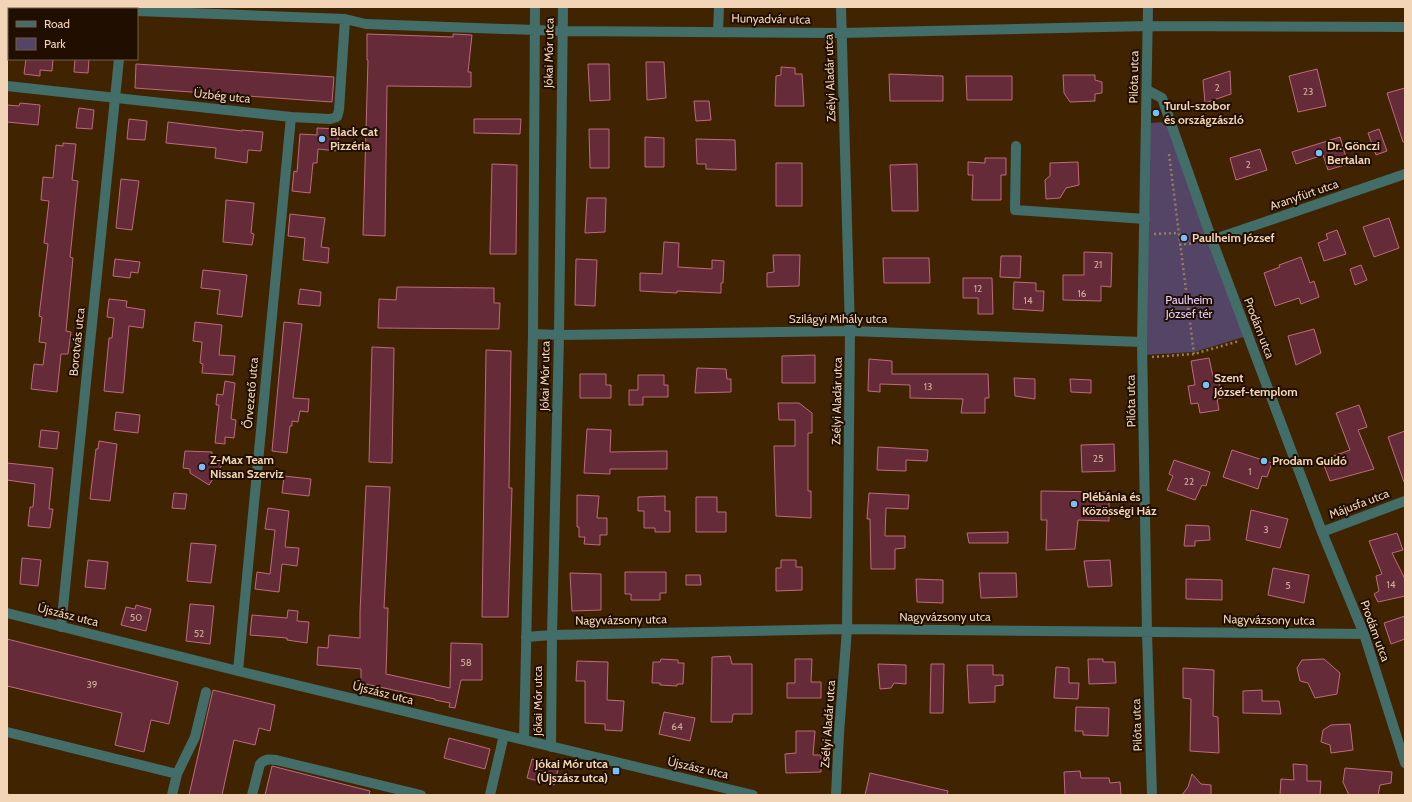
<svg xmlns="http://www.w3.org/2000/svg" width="1412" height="802" font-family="Cabin,sans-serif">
<rect width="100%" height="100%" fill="#402401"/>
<path fill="#544466" d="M1167 122 1247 336 1194 352 1144 355 1150 123Z"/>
<path fill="#652b39" stroke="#bc6b7d" d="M367 34 453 37V34L472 35 468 72H471V87L387 86 385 236 363 235 368 60H367Z
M26 59H53L52 71 40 70V76L24 74Z
M75 59H89L88 73 74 72Z
M646 62H664L666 98 647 100Z
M136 64 334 77 332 102 135 88Z
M588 64H609L610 100 590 101Z
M781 67 795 68V74H802L804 106H775L776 76 781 75Z
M1317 69 1326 106 1298 112 1289 76Z
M1230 71 1231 94 1205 103 1203 80Z
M889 74 943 76V101H890Z
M1063 75H1095V80L1102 82V93L1095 94V101L1070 102 1064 93Z
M966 76H1012V100H967Z
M1405 88V142H1403L1387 93Z
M694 101H709L711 120 696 121Z
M20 103 40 105 38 125 7 122V105L19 106Z
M79 108 94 110 92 129 76 128Z
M129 119 147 121 145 140 127 139Z
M474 119H521L520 134 474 133Z
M168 122 242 131V130L263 132 261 151 248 150 247 163 215 158 216 148 166 143Z
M317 128 339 129 337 151 318 149 317 163H313L310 193 292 191 294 171 297 172 300 134 317 135Z
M589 129H609V168H590Z
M1379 129 1387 151 1376 155 1368 133Z
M645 137 664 138V167H645Z
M1340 137 1348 164 1328 170 1323 155 1296 164 1292 152Z
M696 139 735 140 736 170 706 169V164H697Z
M63 143 76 144 72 180 78 181 70 257 73 258 66 331 71 332 68 354H61L57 392 31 389 34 364 43 365 46 343 39 342 42 317 39 316 48 244 44 243 49 201 41 200 43 177 53 178 56 145 63 146Z
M1260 149 1267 170 1236 180 1230 158Z
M985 158H1006V175H1001V200H972L973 175H968V162L985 163Z
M1078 162 1079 185 1066 188 1060 198 1046 199 1045 180 1050 176V163Z
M776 163H802V206H776Z
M492 164 517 165 516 254H490Z
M917 164 918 211H892L890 165Z
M121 179 139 181 132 230 116 228Z
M587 198H606L605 232 585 233Z
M226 200 254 203 251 233 254 234 252 245 223 242Z
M290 214 325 218 321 247 329 248 328 263 303 260 305 238 288 236Z
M1389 218 1399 248 1374 257 1363 227Z
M1337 230 1346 254 1324 261 1318 243 1328 239 1326 234Z
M664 242 679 243 678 267 712 269V260L724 261 723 283H721V293L677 291V293L640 291V273L662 274Z
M1084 252 1112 253 1111 287 1101 286V301L1063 300V275H1084Z
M773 255H800L799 286 767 287V273L774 272Z
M1001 256H1021L1020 278 1000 277Z
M1301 257 1310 283 1314 281 1319 297 1301 304 1299 298 1275 306 1264 273 1280 267 1279 265Z
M883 258H929L930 283H884Z
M115 259 140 262 138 273 131 272 130 278 113 276Z
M576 259 597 260 595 306 575 305Z
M1361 265 1367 280 1355 285 1350 269Z
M203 270 247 275 242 317 217 314 220 290 201 288Z
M963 278H992L993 314H978V298H963Z
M1014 282 1036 283V291H1044L1043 311 1013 309Z
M397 287 494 288V303H500L499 329 378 328 379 299 396 300Z
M300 289 321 292 320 306 298 304Z
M109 299 127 301 126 307 145 310 143 328 129 326 123 393 104 391 109 338H112L114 318 107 317Z
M195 322 222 325 219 355 235 356 233 375 202 373 203 364 200 363 202 342 193 341Z
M284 322 302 324 293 398 309 399 308 412 300 411 298 422 292 421V426H290L287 453 272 451Z
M1314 329 1321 353 1296 365 1288 336Z
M372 347 394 348 392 463 369 462Z
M486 350 511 351 509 488H512L508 617H482Z
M815 355V383H782V356Z
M1209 358 1214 381 1219 380 1222 398 1217 399 1219 410 1200 413 1198 403 1191 404 1188 386 1195 385 1191 361Z
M869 359 892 361V374H988L989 398H985V413H961L963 399 910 398V385L880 384V392L868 391Z
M697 368 726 369 727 379H731V392L695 393Z
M580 374H606V385H611V398H580Z
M638 375H664V385H668V397H643V405H629V390H638Z
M1014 378 1035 379V399L1015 396Z
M1070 379 1091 380V393L1071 392Z
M225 381 235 383 231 419 236 420 234 438 225 437V444L215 443 219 405H216L217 394 223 395Z
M778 403H799L812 413V433H808V491H811V518L776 516 774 446H795V420H779Z
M1359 405 1367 427 1358 430 1374 469 1330 481 1322 460 1350 450 1336 413Z
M116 412 140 415 138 433 114 430Z
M587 429 611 430 610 452 667 451V469H610V474L584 473Z
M41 430 59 432 57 449 39 447Z
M1405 431V482H1404L1388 437Z
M99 441 117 444 110 501 90 499 96 449H98Z
M1114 444 1115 471 1082 472 1081 445Z
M878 447 928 450 927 461 906 460V471L877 470Z
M1232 450 1272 463 1267 477 1262 476 1258 489 1223 477Z
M185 451 212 452V459L222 465 209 485 190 473V469L183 468Z
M1174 460 1210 472 1206 486 1202 485 1195 500 1167 490 1173 476 1169 474Z
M7 463 53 468 49 509H53L50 528 28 526 30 507H33L35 484 7 480Z
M284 476 311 479 309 496 282 493Z
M366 486 390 487 384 608H388L386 674 450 688 451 643 482 644V680H461L455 708 449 707 450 703 435 700V699L361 683V669L317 665 318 647 328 648 329 635 360 638V612Z
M1041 491 1109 492V521L1078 520 1075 549 1046 550 1047 520H1041Z
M174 493 187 494 185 509 172 508Z
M869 493 909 495 908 509 886 508 885 536H905V548L895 549V569H871L870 519H867Z
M577 495 599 496 597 518H607V535H600V545L584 544 585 537H579V527H577Z
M665 496V511H670V532H655V528H644V511H638V497Z
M696 497H717V512H726V532H696Z
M268 508 289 511 285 547 299 548 297 566 282 564 279 592 255 589 257 572 270 574 275 530 265 529Z
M1251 510 1288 519 1280 548 1246 540Z
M1186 525 1209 526 1210 540 1195 541V546H1184Z
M1008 532V543H969L967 533Z
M1397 533 1403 550 1392 553 1405 579V596L1378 602 1374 594 1379 591 1376 576 1382 574 1369 541Z
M191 543 216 545 211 583 187 581Z
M22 558 41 560 38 586 20 584Z
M88 560 108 562 105 589 85 587Z
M781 560H796V567H802V590L776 591V568H781Z
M1110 560 1112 586 1088 587 1084 561Z
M1273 568 1309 575 1304 603 1268 595Z
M625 572H666V593H660V600H631V594H625Z
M570 573 601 574V610L572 611Z
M979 573H1016L1017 597 981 598Z
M686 575H700L701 585H686Z
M916 579 943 580V603L917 602Z
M1186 579 1222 580V600L1186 599Z
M190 604 214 606 210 644 186 641Z
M136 605 151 609 146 631 121 625 126 607 135 609Z
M288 610 298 611 297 621 309 622 307 643 287 640V638L250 635 252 615 287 618Z
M1405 616V639L1391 644 1384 623Z
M7 639 178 682 169 724 151 720 144 752 115 745 122 713 7 686Z
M730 656 732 664H752V714H733L732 722H711L712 657Z
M661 659 678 660V663H684L683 684H677V686L660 685V683H652L653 662H660Z
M795 659H812L811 682H821V698H787V683H795Z
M1088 659H1103V662H1115L1116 683 1089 684Z
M1324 659 1340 673 1337 694 1315 698 1308 683 1300 681 1297 668 1302 660Z
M577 661 608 662 607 700 624 701 622 731 605 730V724L585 723V681H576Z
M878 664 906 665V684L894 683 891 688 880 689Z
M931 664H944L943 713H930Z
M967 665H993V675H1003V685L995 686V702L969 703Z
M1056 667 1069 668V683H1079L1078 699 1054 698Z
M1183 668 1214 670 1213 716 1218 717 1219 753 1190 751 1191 699 1183 698Z
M213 690 275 705 270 731 259 728 255 745 234 740 222 795H189Z
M1262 690V701H1279L1281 714 1243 713V691Z
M1076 707 1109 708 1108 736 1083 735V731H1075Z
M664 712 695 718 690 741 659 734Z
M1350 724 1353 750 1331 753 1330 745 1321 742 1323 730 1331 725Z
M796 731H815L813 755H821V772L786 773 785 754 796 753Z
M449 738 490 749 485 769 444 758Z
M532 759 559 766 554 785 527 778Z
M1293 764 1307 765V781H1321L1320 795H1280L1281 779 1294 780Z
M272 766 370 791 369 795H265Z
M1345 768 1392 772 1391 783 1380 785 1378 795H1349L1343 782Z
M1080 771 1081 778H1109L1110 783 1120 782 1121 795H1065L1064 772Z
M870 773 948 791 947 795H865Z
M1192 774 1201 784 1211 785V795H1182L1188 787Z"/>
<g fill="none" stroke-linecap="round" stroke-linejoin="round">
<path stroke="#997c5b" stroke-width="2.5" stroke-dasharray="2 3" stroke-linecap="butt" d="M1169 154 1194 354
M1154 234 1178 233
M1179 245 1202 242
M1152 357 1194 354 1239 341
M7 794 8 795"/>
<path stroke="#436d68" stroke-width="10" d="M1148 7 1142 342 1147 632 1152 795
M124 9 125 7
M137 11 345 19 366 24 562 31 841 33 1148 26 1405 27
M718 32 719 7
M7 86 291 117 330 119 337 117 339 110 345 19
M1147 90 1162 98 1212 240 1322 532 1364 634 1405 763
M1016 146 1015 210 1145 219
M1212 240 1405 174
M533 334 559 335 850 331 1142 342
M1322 532 1405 501
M7 613 238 671 753 795
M61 627 119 59
M526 637 552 635 847 629 1364 634
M238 671 291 117
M7 732 177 774
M524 740 533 334 535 7
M551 747 552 635 559 335 563 7
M172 795 177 774 195 737 206 692
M252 795 260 764C265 759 269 759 276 760L421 795
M490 795 504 735
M836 795 839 733 847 629 850 331 841 7"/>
</g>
<g fill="#7cbef9" stroke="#200f00" stroke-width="1.5">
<circle cx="1156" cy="113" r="4"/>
<circle cx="322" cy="139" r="4"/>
<circle cx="1319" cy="153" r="4"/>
<circle cx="1184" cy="238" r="4"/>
<circle cx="1206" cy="385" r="4"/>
<circle cx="1264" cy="461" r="4"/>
<circle cx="202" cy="467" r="4"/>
<circle cx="1074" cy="504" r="4"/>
<rect x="612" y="767" width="8" height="8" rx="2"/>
</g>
<g text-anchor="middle" stroke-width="4" stroke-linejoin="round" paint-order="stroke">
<g font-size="10" fill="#cfaa97">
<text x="1217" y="91">2</text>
<text x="1308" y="95">23</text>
<text x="1248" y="168">2</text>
<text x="1098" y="268">21</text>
<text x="978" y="292">12</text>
<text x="1082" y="297">16</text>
<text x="1028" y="304">14</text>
<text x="928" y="390">13</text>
<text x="1098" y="462">25</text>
<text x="1250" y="475">1</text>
<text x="1189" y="485">22</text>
<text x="1266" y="533">3</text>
<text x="1391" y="588">14</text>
<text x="1288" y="589">5</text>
<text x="136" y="621">50</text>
<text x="199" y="637">52</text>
<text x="466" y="666">58</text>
<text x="92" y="688">39</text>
<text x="677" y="730">64</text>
</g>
<g font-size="12" fill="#f2d4b6" stroke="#200f00">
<text transform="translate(771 19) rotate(1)" y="4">Hunyadvár utca</text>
<text transform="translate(549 53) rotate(-89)" y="4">Jókai Mór utca</text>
<text transform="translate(1134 77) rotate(-89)" y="4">Pilóta utca</text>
<text transform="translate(830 78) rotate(-92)" y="4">Zsélyi Aladár utca</text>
<text transform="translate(222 96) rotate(6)" y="4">Üzbég utca</text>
<text transform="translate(1304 195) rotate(-19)" y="4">Aranyfürt utca</text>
<text x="838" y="323">Szilágyi Mihály utca</text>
<text transform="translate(1259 328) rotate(69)" y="4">Prodám utca</text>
<text transform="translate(77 342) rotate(-84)" y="4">Borotvás utca</text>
<text transform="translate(545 376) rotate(-89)" y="4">Jókai Mór utca</text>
<text transform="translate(251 393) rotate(-85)" y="4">Őrvezető utca</text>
<text transform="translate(837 401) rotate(-89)" y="4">Zsélyi Aladár utca</text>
<text transform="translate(1131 401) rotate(-91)" y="4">Pilóta utca</text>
<text transform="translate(1359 504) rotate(-21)" y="4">Májusfa utca</text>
<text transform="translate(68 615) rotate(14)" y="4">Újszász utca</text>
<text x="945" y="621">Nagyvázsony utca</text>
<text transform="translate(621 620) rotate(-1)" y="4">Nagyvázsony utca</text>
<text transform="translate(1269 620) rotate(1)" y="4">Nagyvázsony utca</text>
<text transform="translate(1375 631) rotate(70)" y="4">Prodám utca</text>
<text transform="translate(383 693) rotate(14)" y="4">Újszász utca</text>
<text transform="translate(538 701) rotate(-90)" y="4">Jókai Mór utca</text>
<text transform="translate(828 724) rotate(-86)" y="4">Zsélyi Aladár utca</text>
<text transform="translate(1137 725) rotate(-92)" y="4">Pilóta utca</text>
<text transform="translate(698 768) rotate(13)" y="4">Újszász utca</text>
</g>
<g font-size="12" font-weight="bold" fill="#f2d4b6" stroke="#200f00" text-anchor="start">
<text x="1164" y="110">Turul-szobor<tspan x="1164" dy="14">és országzászló</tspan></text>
<text x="330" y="136">Black Cat<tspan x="330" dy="14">Pizzéria</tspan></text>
<text x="1327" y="150">Dr. Gönczi<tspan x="1327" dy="14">Bertalan</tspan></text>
<text x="1192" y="242">Paulheim József</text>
<text x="1214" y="382">Szent<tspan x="1214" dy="14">József-templom</tspan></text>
<text x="210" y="464">Z-Max Team<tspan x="210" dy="14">Nissan Szerviz</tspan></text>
<text x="1272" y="465">Prodam Guidó</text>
<text x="1082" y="501">Plébánia és<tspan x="1082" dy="14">Közösségi Ház</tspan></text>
<text x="608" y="768" text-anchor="end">Jókai Mór utca<tspan x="608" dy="14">(Újszász utca)</tspan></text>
</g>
<g font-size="12" fill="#e3cdfd" stroke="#200f00">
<text x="1189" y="304">Paulheim<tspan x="1189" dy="14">József tér</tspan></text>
</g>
</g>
<rect width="1412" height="802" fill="none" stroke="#f2d4b6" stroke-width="16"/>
<rect x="8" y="8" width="130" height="52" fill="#200f00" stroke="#745e49"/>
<rect x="16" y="21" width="20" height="6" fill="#436d68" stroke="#745e49"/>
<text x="44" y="28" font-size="12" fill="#f2d4b6">Road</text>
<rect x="16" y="38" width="20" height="12" fill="#544466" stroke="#745e49"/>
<text x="44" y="48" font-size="12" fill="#f2d4b6">Park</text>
</svg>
